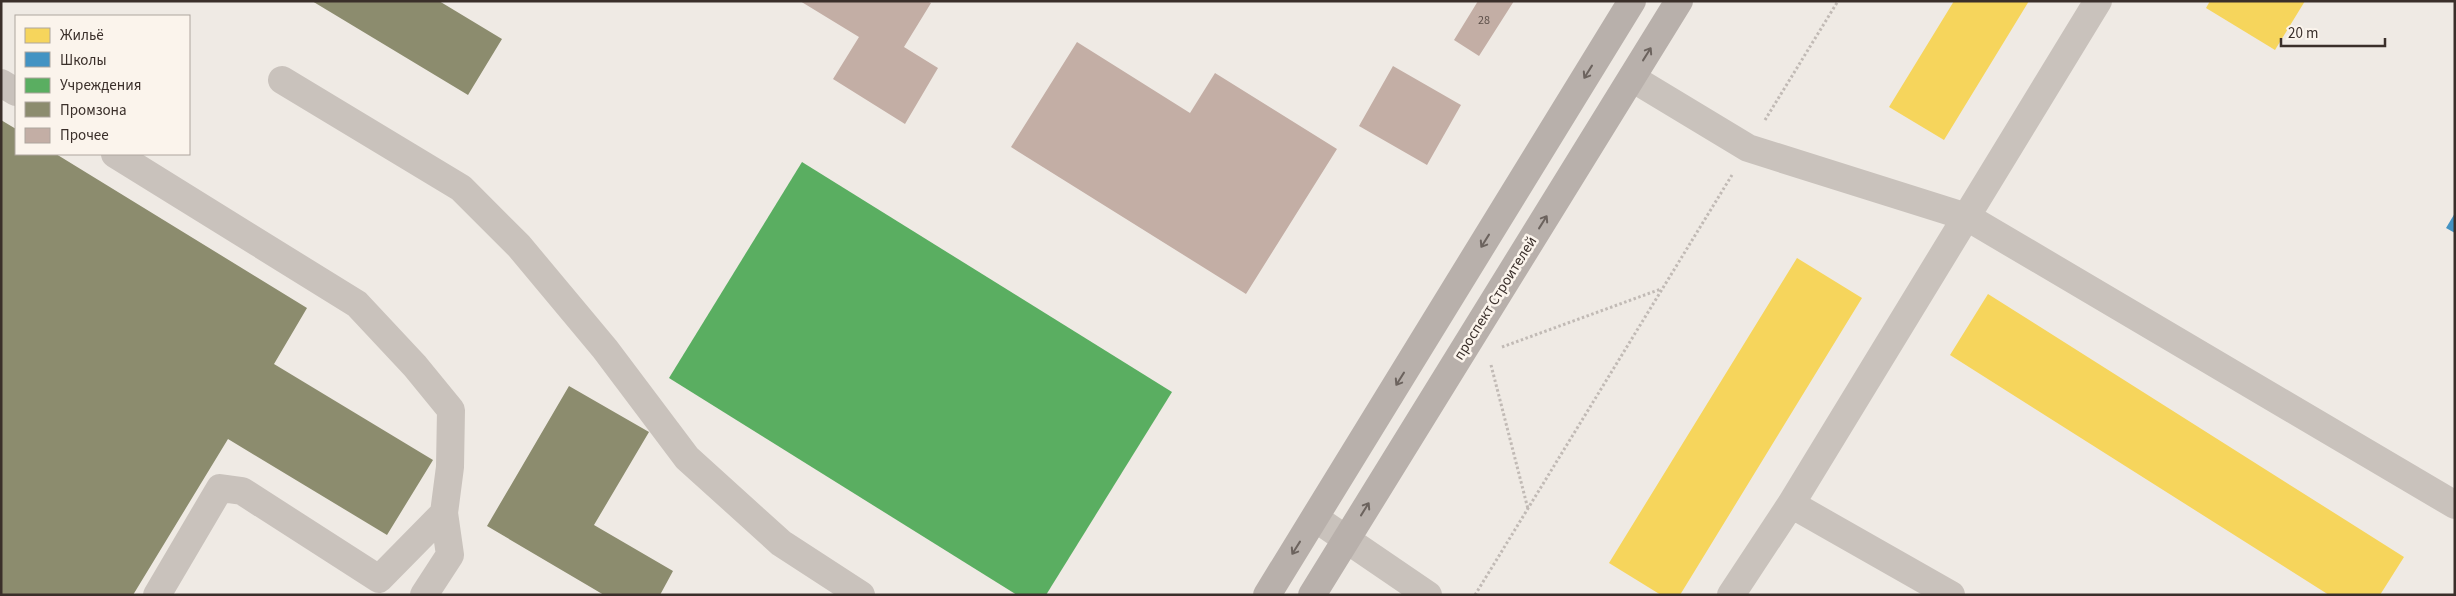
<svg xmlns="http://www.w3.org/2000/svg" width="2456" height="596" font-family="'Source Sans 3',sans-serif">
<rect width="100%" height="100%" fill="#efeae4"/>
<path fill="#f6d55c" d="M1954 1H2029L1944 140 1889 107Z
M2210 1H2305L2275 50 2206 8Z
M1797 258 1862 298 1680 595H1661L1609 563Z
M1988 294 2404 557 2380 595H2329L1950 355Z"/>
<path fill="#4393c3" d="M2455 213V233L2446 228Z"/>
<path fill="#5aae61" d="M802 162 1172 392 1046 595H1017L669 378Z"/>
<path fill="#8c8c6e" d="M312 1H439L502 39 468 95Z
M1 120 16 129V154H56L307 308 274 364 433 460 387 535 228 439 133 595H1Z
M569 386 649 432 594 525 673 571 660 595H604L487 526Z"/>
<path fill="#c3aea5" d="M800 1H927L931 3 904 47 938 68 905 124 833 79 859 37Z
M1478 1H1514L1479 56 1454 40Z
M1077 42 1190 113 1215 73 1337 149 1246 294 1011 147Z
M1393 66 1461 105 1427 165 1359 126Z"/>
<g fill="none" stroke-linecap="round" stroke-linejoin="round">
<path stroke="#c1bab5" stroke-width="3" stroke-dasharray="2.5 2.5" stroke-linecap="butt" d="M1765 120 1838 1
M1502 347 1661 289
M1491 365 1528 509
M1475 595 1732 175"/>
<path stroke="#c9c2bc" stroke-width="28" d="M1632 78 1748 148 1967 217 2455 505
M282 80 461 188 519 246 605 349 687 458 781 543 861 595
M1 83 16 92
M115 154 357 304 415 366 451 410 450 467 444 513 450 555 424 595
M1791 504 1951 595
M1315 518 1428 595
M157 595 220 488 242 491 379 579 444 513
M1731 595 1791 504 2098 1"/>
<path stroke="#b8b0ab" stroke-width="28" d="M1267 595 1632 1
M1312 595 1679 1"/>
</g>
<defs><path id="oneway-shaft" d="M-6 0H5M1.5-3L5.5 0L1.5 3" fill="none" stroke-width="1.6" stroke-linecap="round" stroke-linejoin="round" transform="scale(1.25)"/></defs>
<g stroke="#6c635e">
<use href="#oneway-shaft" transform="translate(1647 54) rotate(-58)"/>
<use href="#oneway-shaft" transform="translate(1588 72) rotate(122)"/>
<use href="#oneway-shaft" transform="translate(1543 222) rotate(-58)"/>
<use href="#oneway-shaft" transform="translate(1485 241) rotate(122)"/>
<use href="#oneway-shaft" transform="translate(1400 379) rotate(122)"/>
<use href="#oneway-shaft" transform="translate(1365 509) rotate(-58)"/>
<use href="#oneway-shaft" transform="translate(1296 548) rotate(122)"/>
</g>
<g text-anchor="middle" stroke-width="5" stroke-linejoin="round" paint-order="stroke">
<g font-size="12" fill="#5c4f49">
<text x="1484" y="24">28</text>
</g>
<g font-size="15" fill="#3a2f2a" stroke="#fbf4ec">
<text transform="translate(1495 298) rotate(-58)" y="5">проспект Строителей</text>
</g>
</g>
<rect width="2456" height="596" fill="none" stroke="#3a2f2a" stroke-width="5"/>
<rect x="15" y="15" width="175" height="140" fill="#fbf4ec" stroke="#aea59e"/>
<rect x="25" y="28" width="25" height="15" fill="#f6d55c" stroke="#aea59e"/>
<text x="60" y="40" font-size="15" fill="#3a2f2a">Жильё</text>
<rect x="25" y="52" width="25" height="15" fill="#4393c3" stroke="#aea59e"/>
<text x="60" y="65" font-size="15" fill="#3a2f2a">Школы</text>
<rect x="25" y="78" width="25" height="15" fill="#5aae61" stroke="#aea59e"/>
<text x="60" y="90" font-size="15" fill="#3a2f2a">Учреждения</text>
<rect x="25" y="102" width="25" height="15" fill="#8c8c6e" stroke="#aea59e"/>
<text x="60" y="115" font-size="15" fill="#3a2f2a">Промзона</text>
<rect x="25" y="128" width="25" height="15" fill="#c3aea5" stroke="#aea59e"/>
<text x="60" y="140" font-size="15" fill="#3a2f2a">Прочее</text>
<path d="M2281 38v8h104v-8" fill="none" stroke="#3a2f2a" stroke-width="2.5"/>
<text x="2288" y="38" font-size="15" fill="#3a2f2a" stroke="#fbf4ec" stroke-width="4" paint-order="stroke">20 m</text>
</svg>
